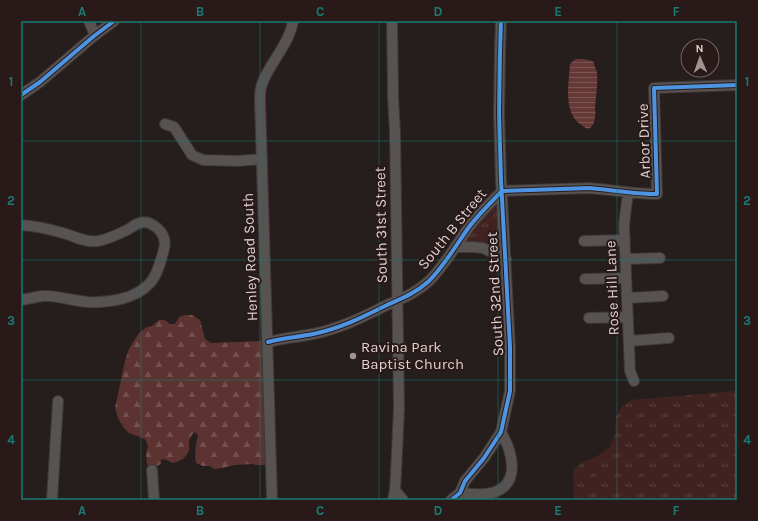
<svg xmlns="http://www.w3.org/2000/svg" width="758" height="521" font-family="Karla,sans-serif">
<defs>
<pattern id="grass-tufts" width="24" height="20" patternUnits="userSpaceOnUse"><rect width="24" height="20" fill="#402321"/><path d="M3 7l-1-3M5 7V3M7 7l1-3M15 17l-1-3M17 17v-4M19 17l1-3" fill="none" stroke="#5b4240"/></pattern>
<pattern id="forest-firs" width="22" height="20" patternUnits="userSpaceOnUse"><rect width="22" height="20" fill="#5c3330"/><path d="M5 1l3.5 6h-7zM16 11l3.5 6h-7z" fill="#73504d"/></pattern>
<pattern id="water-rules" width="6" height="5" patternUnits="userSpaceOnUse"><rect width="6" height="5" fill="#653936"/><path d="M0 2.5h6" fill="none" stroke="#7b5552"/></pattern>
</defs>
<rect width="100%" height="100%" fill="#261e1c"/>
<path fill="url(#grass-tufts)" d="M494 206H497L499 208 500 250 498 251 465 244 464 240 481 218Z
M737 391V500H574L573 470 583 462 596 457 610 447 615 434 616 417 622 406 631 400Z"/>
<path fill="url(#forest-firs)" d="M185 315H192L200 320 205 339 211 343 261 341 264 342 267 462 265 465H257L252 464 234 465 223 468 214 469 210 466H203L196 463C194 454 196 444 198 435L194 432C192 435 189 439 189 443 189 445 189 448 189 450 187 458 179 462 172 463L167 460 161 459V464L157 466 147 465 146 454 148 446 145 439 129 433 123 427 118 418 115 408 125 361 129 349 139 333 147 327 152 326 159 320H165L170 324H175L179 317Z"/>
<path fill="url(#water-rules)" d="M576 59H583L593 61C594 65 596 69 597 73 598 84 596 96 595 107 595 110 596 113 595 116 595 119 594 125 591 127 589 130 585 128 583 126 562 114 569 84 570 64L573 61Z"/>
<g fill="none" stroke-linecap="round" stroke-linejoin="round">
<defs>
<path id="minor" d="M89 21 95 35
M392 21 393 89V97L395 133 399 409 396 472 395 490 393 500
M21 95 40 82 94 36 114 21
M165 124 174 127 192 155 203 160 237 161 262 159
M628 193 625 216 624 226 630 371 634 381
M21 225C35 226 49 229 63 233 74 236 86 243 98 241 109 239 117 235 127 230 131 228 135 224 140 223 143 222 146 222 149 223 160 228 167 237 164 249 161 260 158 274 150 283 136 299 108 303 88 302 75 301 62 297 49 296H42L21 300
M584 241 625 240
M456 247H473L483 248 506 259
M626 259 660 258
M585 279 626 278
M627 298 663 296
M589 318 628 317
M629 341 669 338
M268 342C283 338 298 337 313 334 339 329 363 317 387 305 403 298 416 293 429 281 445 265 456 245 469 227 479 214 491 202 502 191L590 188C612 190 635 194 657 194L654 88 737 85
M152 470 154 500
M395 490 403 500
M460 493C471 494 484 496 495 492 521 482 512 451 501 432
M52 500 58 401
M272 500 260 100C260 95 260 89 262 84 270 62 289 45 293 21
M451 500 460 493 465 481 484 458 501 432 510 391V347L501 180 499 113 500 51 501 21"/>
</defs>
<use href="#minor" stroke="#3f3836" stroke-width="12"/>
<use href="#minor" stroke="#575353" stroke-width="10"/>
<defs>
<path id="cycleway" d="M21 95 40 82 94 36 114 21
M268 342C283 338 298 337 313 334 339 329 363 317 387 305 403 298 416 293 429 281 445 265 456 245 469 227 479 214 491 202 502 191L590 188C612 190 635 194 657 194L654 88 737 85
M451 500 460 493 465 481 484 458 501 432 510 391V347L501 180 499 113 500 51 501 21"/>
</defs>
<use href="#cycleway" stroke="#291a19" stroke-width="6"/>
<use href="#cycleway" stroke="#4d94e3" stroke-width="4"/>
</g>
<path fill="none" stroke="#197b73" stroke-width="1" stroke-opacity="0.55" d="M141 21V500M260 21V500M379 21V500M498 21V500M617 21V500M21 141H737M21 260H737M21 380H737"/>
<circle fill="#9e9492" stroke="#291a19" stroke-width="1.5" cx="353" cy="356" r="4"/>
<g text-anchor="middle" stroke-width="4" stroke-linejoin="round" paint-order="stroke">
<g font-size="15" fill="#ded3d2" stroke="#291a19">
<text transform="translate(644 141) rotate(-92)" y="5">Arbor Drive</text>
<text transform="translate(381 225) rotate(-91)" y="5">South 31st Street</text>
<text transform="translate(452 229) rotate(-51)" y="5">South B Street</text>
<text transform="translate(250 257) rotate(-92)" y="5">Henley Road South</text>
<text transform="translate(612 288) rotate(-92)" y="5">Rose Hill Lane</text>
<text transform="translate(495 294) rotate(-93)" y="5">South 32nd Street</text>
</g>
<g font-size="15" fill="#ded3d2" stroke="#291a19" text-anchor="start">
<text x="361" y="352">Ravina Park<tspan x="361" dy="17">Baptist Church</tspan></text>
</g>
</g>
<rect width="758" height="521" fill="none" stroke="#291a19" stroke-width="44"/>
<g transform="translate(700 58) rotate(358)"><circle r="19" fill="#291a19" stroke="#716463"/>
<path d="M0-3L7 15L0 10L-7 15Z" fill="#9e9492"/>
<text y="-6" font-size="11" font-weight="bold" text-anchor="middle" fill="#ded3d2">N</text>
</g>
<rect x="22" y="22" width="714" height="477" fill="none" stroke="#197b73" stroke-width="1.5"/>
<g font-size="13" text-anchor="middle" font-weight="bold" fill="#197b73">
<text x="82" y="16">A</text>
<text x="200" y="16">B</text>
<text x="320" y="16">C</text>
<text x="438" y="16">D</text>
<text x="558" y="16">E</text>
<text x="676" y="16">F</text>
<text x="11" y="86">1</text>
<text x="747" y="86">1</text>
<text x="11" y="205">2</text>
<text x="747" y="205">2</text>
<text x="11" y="325">3</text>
<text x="747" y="325">3</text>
<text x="11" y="444">4</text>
<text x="747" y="444">4</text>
<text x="82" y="515">A</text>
<text x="200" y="515">B</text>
<text x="320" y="515">C</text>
<text x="438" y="515">D</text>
<text x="558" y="515">E</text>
<text x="676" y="515">F</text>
</g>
</svg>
